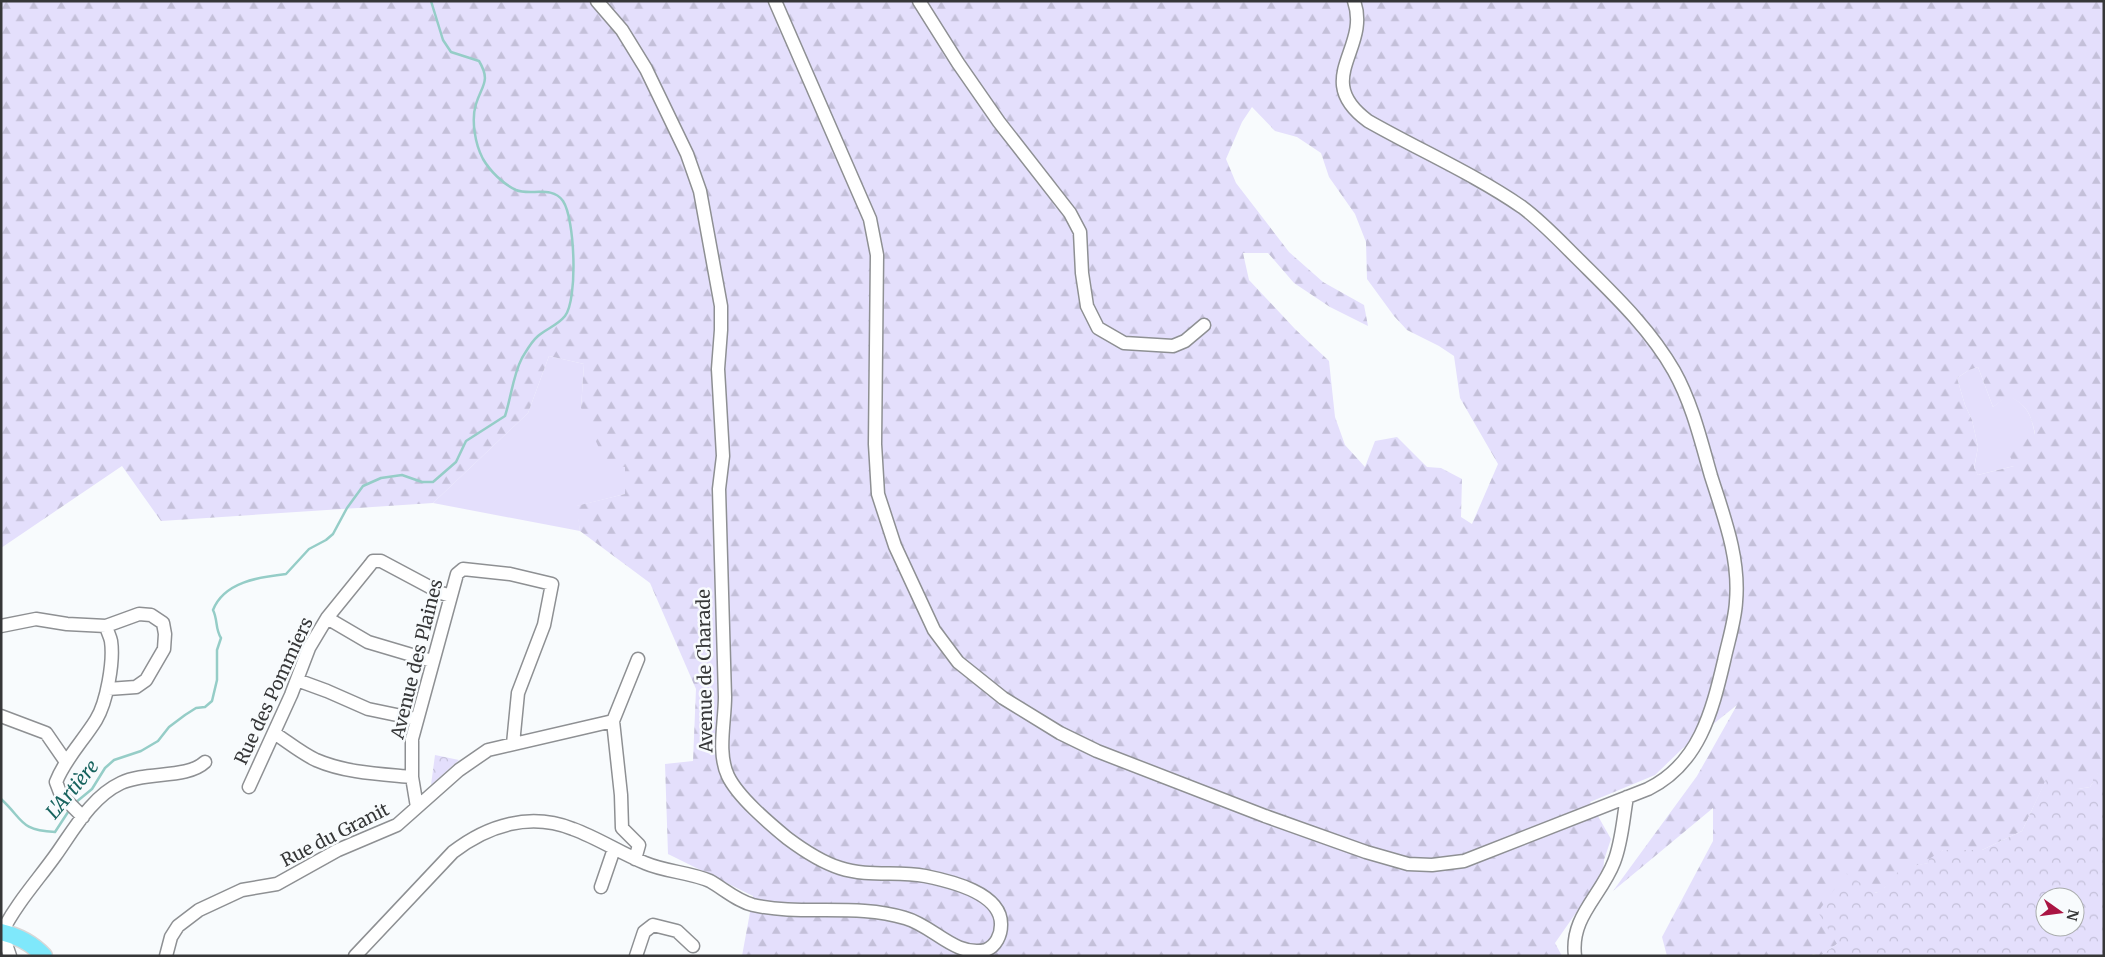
<svg xmlns="http://www.w3.org/2000/svg" width="2105" height="957" font-family="Merriweather,serif">
<defs>
<pattern id="forest-firs" width="22" height="20" patternUnits="userSpaceOnUse" patternTransform="scale(1.25)"><rect width="22" height="20" fill="#e4dffc"/><path d="M5 1l3.5 6h-7zM16 11l3.5 6h-7z" fill="#c4c0d9"/></pattern>
<pattern id="park-crowns" width="20" height="18" patternUnits="userSpaceOnUse" patternTransform="scale(1.25)"><rect width="20" height="18" fill="#e4dffc"/><path d="M2 6a3 3 0 1 1 6 0M12 15a3 3 0 1 1 6 0" fill="none" stroke="#c4c0d9"/></pattern>
</defs>
<rect width="100%" height="100%" fill="#f8fbfd"/>
<path fill="#e4dffc" d="M549 356 584 364 581 408 625 467V494L577 506 580 531 433 503 528 413Z
M1978 367 1993 407 2008 395C2028 406 2031 414 2035 435L2014 466 1978 475 1974 469 1978 447 1972 420 1965 405 1957 378 1969 370Z"/>
<path fill="url(#forest-firs)" fill-rule="evenodd" d="M1 1H2104V776L2093 772V782L2090 787 2078 789 2048 776 2022 831 1982 850H1943L1928 863 1915 866 1885 887 1883 891 1874 893 1837 944 1820 956 1813 954 1811 956H1667L1662 937 1713 841V808L1613 891 1697 776 1737 705 1682 749 1655 775 1590 802 1611 839 1604 860 1603 874 1555 943 1562 956H742L753 896 668 854 665 764 693 761 696 689 650 583 580 531 576 506 625 494V467L607 466 581 408 584 364 549 356 528 413 433 503 161 521 122 466 1 548ZM1252 107 1275 131 1297 137 1321 153 1329 177 1355 214 1366 242 1367 279 1394 316 1407 330 1439 346 1454 356 1460 398 1498 464 1472 524 1461 517 1462 479 1441 468 1427 467 1397 437 1375 441 1365 467 1345 445 1335 417 1329 361 1295 329 1249 280 1243 253H1268L1294 283 1330 307 1368 326 1364 305 1323 282 1289 252 1236 183 1226 159 1242 122ZM1978 367 1993 407 2008 396C2028 405 2031 415 2035 434L2007 449 2014 466 1978 475 1974 468 1978 447 1972 420 1965 405 1957 378 1969 370Z"/>
<path fill="url(#park-crowns)" fill-rule="evenodd" d="M435 755 459 760 431 785Z
M2093 771 2104 776V956H1820L1837 944 1818 912 1846 873 1875 893C1888 889 1885 883 1894 875 1903 868 1917 865 1928 863L1929 859 1943 850H1982L2022 831 2048 775H2069L2078 789 2090 787 2093 782ZM2045 897H2075V927H2045Z"/>
<g fill="none" stroke-linecap="round" stroke-linejoin="round">
<path stroke="#95cdc7" stroke-width="2.5" d="M1 799C24 820 19 830 55 832L70 809
M75 803 92 789 105 768 114 760 141 751 158 741 169 727 185 715 196 708 205 707 212 701 217 680V650L221 638C215 629 218 620 213 610 224 582 259 577 286 574L309 549 326 540 333 534 347 508 363 486 381 478 402 475 422 482H433L456 462 466 441 505 416C511 398 513 375 522 358 527 350 531 342 538 336 546 329 558 325 565 316 578 299 575 219 563 201 552 185 530 196 516 190 503 184 490 171 483 159 475 144 471 120 476 104 482 85 491 81 479 61L451 52 443 40 431 1"/>
<defs>
<path id="minor" d="M775 1 870 219 877 255 875 444 878 494 895 546 934 630 958 662 1003 698 1060 733 1097 751 1265 816 1366 852 1408 864 1432 865 1464 861 1648 789C1699 764 1712 712 1724 661 1728 642 1735 621 1736 602 1740 558 1724 517 1711 476 1701 441 1692 403 1674 371 1649 327 1611 292 1576 257 1559 240 1541 221 1522 207 1474 174 1419 150 1368 121 1311 79 1371 49 1354 1
M919 1 958 63 999 122 1070 213 1080 232 1082 273 1087 306 1098 328 1124 343 1173 346 1185 341 1204 325
M327 618 368 642 432 661
M1 626 36 619 67 624 106 626C107 631 110 636 111 641 114 661 107 702 96 720 83 741 65 759 56 782L61 795 83 817
M106 626 139 614 151 615 163 623 165 634 164 649 146 680 136 687 108 689
M297 680 327 691 368 709 416 719
M1 716 46 733 66 762
M274 733C288 742 301 753 316 760 346 773 380 774 412 777
M249 787 291 695 309 648 327 618 370 565 373 561H381L441 593 451 596
M417 807 412 777V739L457 574 463 569 510 574 552 584 544 625 518 693 513 744
M635 859 639 845 622 828 621 795 613 721 638 659
M601 887 614 849
M10 956 2 932C16 904 37 881 55 856 73 831 91 797 121 783 146 771 187 779 205 762
M166 956 171 937 178 926 199 910 242 890 277 884 338 850 397 825 459 770 488 750 613 721
M355 956 453 852C488 825 530 812 573 829 598 838 620 853 645 863 666 872 689 872 710 881 724 889 737 901 753 905 802 916 856 903 905 918 934 926 954 957 986 950 996 946 1001 935 1001 925 1002 893 950 881 925 876 897 871 868 877 840 868 821 862 803 850 787 838 769 823 738 797 728 776 717 753 725 722 725 697 723 627 721 558 719 489L723 456 718 369 721 330V306L700 191 687 154 646 69 622 30 597 1
M636 956 644 932 653 925 677 931 693 946
M1575 956C1570 917 1601 896 1614 862 1622 842 1623 819 1627 797"/>
<path id="major" d="M1 932C18 936 32 943 44 956"/>
</defs>
<use href="#minor" stroke="#8e9093" stroke-width="15"/>
<use href="#major" stroke="#d7d7d7" stroke-width="19"/>
<use href="#minor" stroke="#fff" stroke-width="12"/>
<use href="#major" stroke="#7fe8fb" stroke-width="16"/>
</g>
<g text-anchor="middle" stroke-width="5" stroke-linejoin="round" paint-order="stroke">
<g font-size="18" fill="#363738" stroke="#f8fbfd">
<text transform="translate(417 659) rotate(-76)" y="6">Avenue des Plaines</text>
<text transform="translate(705 671) rotate(-91)" y="6">Avenue de Charade</text>
<text transform="translate(274 691) rotate(-65)" y="6">Rue des Pommiers</text>
<text transform="translate(335 835) rotate(-27)" y="6">Rue du Granit</text>
</g>
<g font-size="19" font-style="italic" fill="#17635e" stroke="#f8fbfd">
<text transform="translate(72 789) rotate(-50)" y="7">L'Artière</text>
</g>
</g>
<rect width="2105" height="957" fill="none" stroke="#363738" stroke-width="5"/>
<g transform="translate(2060 912) rotate(104)"><circle r="24" fill="#f8fbfd" stroke="#aaadae"/>
<path d="M0-4L9 19L0 12L-9 19Z" fill="#aa1443"/>
<text y="-8" font-size="14" font-weight="bold" text-anchor="middle" fill="#363738">N</text>
</g>
</svg>
